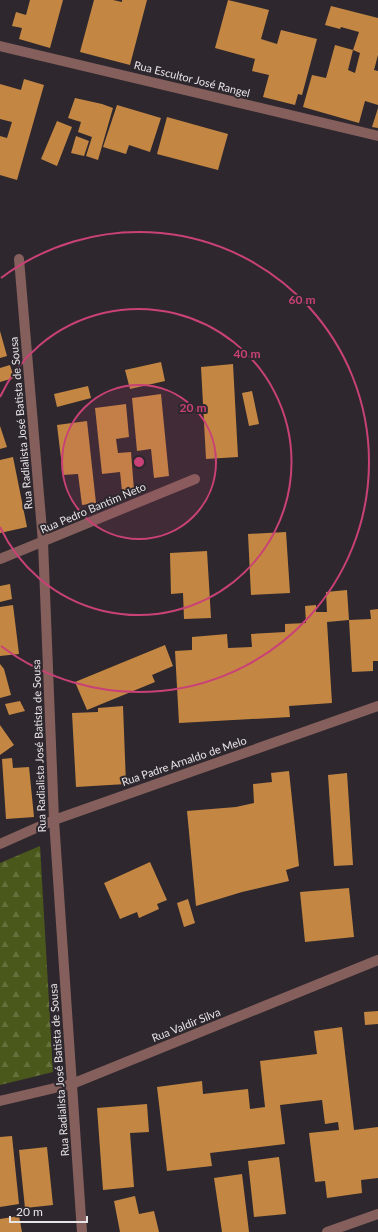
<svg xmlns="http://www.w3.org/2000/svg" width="378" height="1232" font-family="Lato,sans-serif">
<defs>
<pattern id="forest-firs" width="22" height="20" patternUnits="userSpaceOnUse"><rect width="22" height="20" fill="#4a591b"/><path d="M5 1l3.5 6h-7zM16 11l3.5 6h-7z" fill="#64713c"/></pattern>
</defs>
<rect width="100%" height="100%" fill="#2e282e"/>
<path fill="url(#forest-firs)" d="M40 846 53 1072 0 1085V863Z"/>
<path fill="#c48743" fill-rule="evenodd" d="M30 0H63L50 48 19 39 22 28 12 26 16 12 26 15Z
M94 0H113L122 2V0H147L130 65 80 52Z
M228 0 269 10 261 39 277 44 281 30 317 39 302 95 298 94 295 105 263 97 269 75 252 71 255 59 215 48Z
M331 6 378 18V55L374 70 378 71V105L365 101 359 123 303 107 312 75 326 78 335 45 353 50 359 32 341 27 340 29 325 25ZM353 50 360 53 355 73 348 70Z
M24 79 44 85 17 180 0 175V136L7 138 12 122 0 119V84L21 90Z
M75 98 102 104 113 108 98 160 86 156 92 137 78 132 81 122 68 118Z
M117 105 161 118 150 152 129 145 126 154 103 147Z
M378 108V128L372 127Z
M167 117 228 134 218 170 157 154Z
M57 121 72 127 57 166 41 159Z
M76 136 89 141 84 156 71 153Z
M0 331 7 356 0 358Z
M161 362 165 381 130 389 125 370Z
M233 364 238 457 206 459 201 367Z
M10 365 14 378 0 382V368Z
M88 386 91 398 57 407 54 394Z
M252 391 259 424 249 426 242 393Z
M161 394 169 476 154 478 151 449 137 451 132 398Z
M126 404 129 437 116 439 118 453 131 452 134 490 122 491 120 472 102 474 95 408Z
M87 421 96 503 82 505 78 474 63 475 57 425Z
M0 426 7 447 0 449Z
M13 457 27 527 0 533V460Z
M286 532 290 593 251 595 248 534Z
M207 551 211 618 184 619 183 593 171 594 170 553Z
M10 584 12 599 0 602V586Z
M347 590 349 620 327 622 332 703 289 706 290 717 179 723 175 651 192 650V637L227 634 228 648 252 647 251 634 285 632V624L306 623 305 606 316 605V612H327L326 592Z
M13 605 19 654 0 656V607Z
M378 609V661H373V671L352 672 349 620 371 619 370 610Z
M165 645 173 666 152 675 155 682 87 710 75 682Z
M0 664 4 669 11 695 0 698Z
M20 701 25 711 9 715 5 704Z
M123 706 126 784 76 787 72 713 98 712V708Z
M0 725 14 745 0 755Z
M12 758 13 768 29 767 34 817 6 819 2 759Z
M289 771 299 866 286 870 289 881 242 892 196 906 187 811 236 807 254 803 253 784 272 782 271 773Z
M347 773 353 865 334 866 328 775Z
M150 862 167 900 157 904 159 909 139 918 137 912 120 919 104 883Z
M349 888 354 937 305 942 300 892Z
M188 899 195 923 184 927 177 903Z
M378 1011V1024L365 1025 364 1012Z
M342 1027 354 1130 378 1127V1178L361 1180 362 1193 327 1198 325 1181 315 1182 309 1133 339 1130 338 1122 325 1124 322 1100 280 1105 285 1144 210 1153 212 1166 167 1171 157 1087 202 1081 203 1094 248 1089 250 1109 265 1107 260 1061 317 1054 314 1031Z
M147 1104 149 1132 130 1133 134 1187 103 1190 97 1108Z
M12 1136 19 1204 0 1207V1137Z
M47 1147 53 1205 25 1208 19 1150Z
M279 1157 286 1214 254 1217 248 1161Z
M242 1174 249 1232H222L214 1178Z
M135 1196 139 1214 154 1211 159 1232H120L114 1201Z
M19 1216 22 1232H0V1219Z"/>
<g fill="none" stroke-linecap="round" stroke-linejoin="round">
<path stroke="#855f5c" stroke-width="10" d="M0 46 378 136
M19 259 43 542 54 820 82 1232
M0 559 195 479
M0 844 54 820 378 706
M0 1101 72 1084 378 960
M327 1232 378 1214"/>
</g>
<circle cx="139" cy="462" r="77" fill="#c94177" fill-opacity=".12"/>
<g fill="none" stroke="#c94177" stroke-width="2">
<circle cx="139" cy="462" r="77"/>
<path d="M0 397A153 153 0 1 1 0 527"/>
<path d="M1 278A230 230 0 1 1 1 646"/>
</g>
<g text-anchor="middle" stroke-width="4" stroke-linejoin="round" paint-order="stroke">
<g font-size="11" fill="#e7e4e7" stroke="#2e282e">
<text transform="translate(192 79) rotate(14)" y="4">Rua Escultor José Rangel</text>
<text transform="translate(21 423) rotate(-95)" y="4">Rua Radialista José Batista de Sousa</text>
<text transform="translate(93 508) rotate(-23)" y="4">Rua Pedro Bantim Neto</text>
<text transform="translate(39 746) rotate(-92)" y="4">Rua Radialista José Batista de Sousa</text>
<text transform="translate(184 761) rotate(-19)" y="4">Rua Padre Arnaldo de Melo</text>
<text transform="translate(186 1025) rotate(-22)" y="4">Rua Valdir Silva</text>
<text transform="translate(59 1070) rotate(-94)" y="4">Rua Radialista José Batista de Sousa</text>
</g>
</g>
<circle cx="139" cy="462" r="6" fill="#c94177" stroke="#2e282e" stroke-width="2"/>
<g font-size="12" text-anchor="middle" font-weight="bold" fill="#c94177" stroke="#2e282e" stroke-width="4" stroke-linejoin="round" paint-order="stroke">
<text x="302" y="304">60 m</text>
<text x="247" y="358">40 m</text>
<text x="193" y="412">20 m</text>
</g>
<path d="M10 1216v6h77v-6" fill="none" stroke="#e7e4e7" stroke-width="2"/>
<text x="16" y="1216" font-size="12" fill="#e7e4e7" stroke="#2e282e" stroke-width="3" paint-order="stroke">20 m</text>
</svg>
